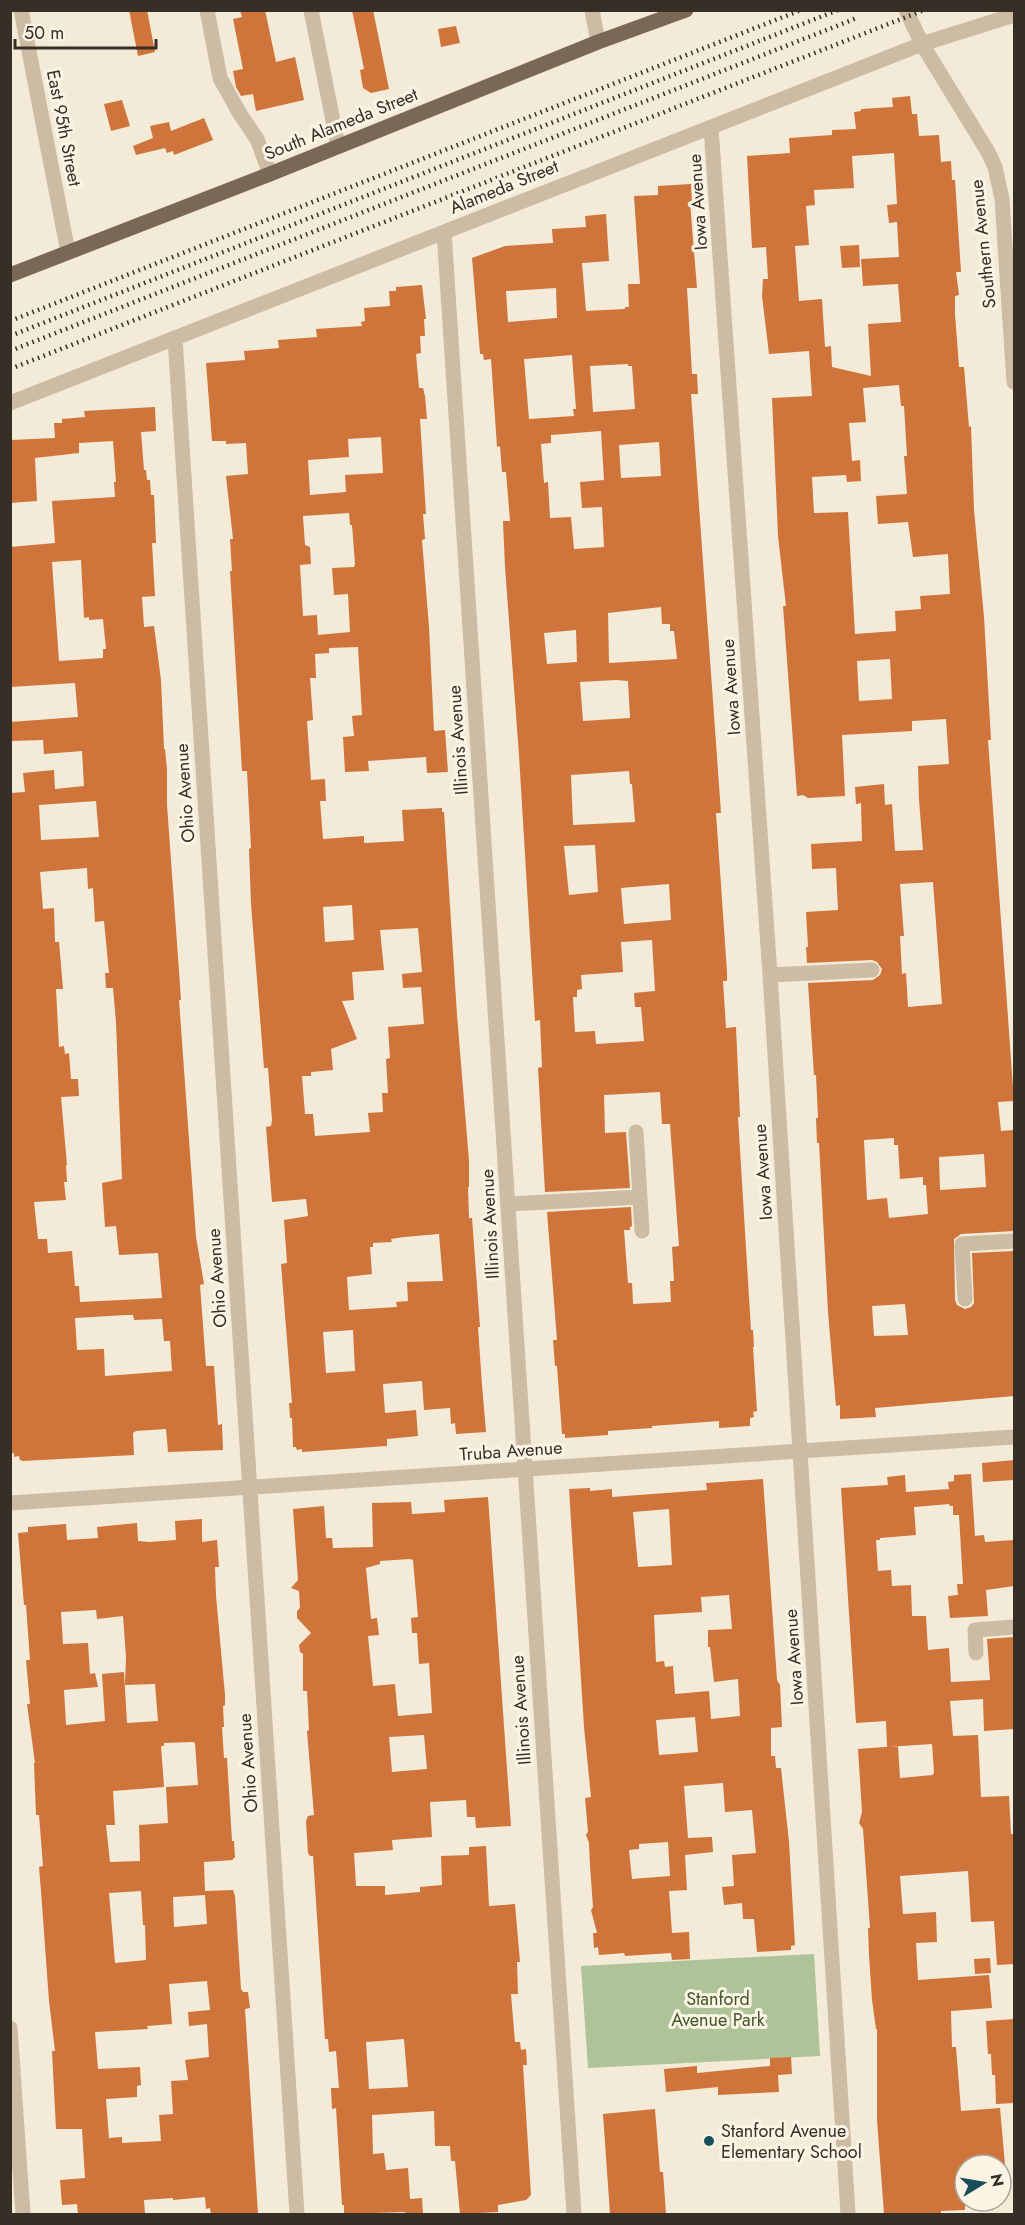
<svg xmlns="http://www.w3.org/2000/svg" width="1025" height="2225" font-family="Jost,sans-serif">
<rect width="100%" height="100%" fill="#f3ead8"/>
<path fill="#aec397" d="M814 1954 820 2056 588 2068 581 1966Z"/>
<path fill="#cf743a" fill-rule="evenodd" d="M129 10H147L155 52 138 56Z
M240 10H265L276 62 295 57 304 100 256 111 253 94 241 96 236 87 233 71 243 69 233 19 242 17Z
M352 10H373L389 89 371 93 363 88 360 70 364 69Z
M456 26 460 43 441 47 438 29Z
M910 96 912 114H917L919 136 939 135 941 162 951 161 952 180H955L961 272H956L959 295 955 296V314L959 367H964L969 427 971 426 974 510 984 617 991 740H988L1014 1101 998 1102 1001 1131 1014 1130V1231L961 1234 954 1239 955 1300 957 1305 965 1309 971 1307 974 1303 972 1253 1014 1251V1396L875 1408 876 1417 840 1419V1405L836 1406 828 1312 819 1143H817L816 1118H818L816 1075H814L808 983 873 980 880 975 882 969 877 962 872 960 807 963 806 947H808L806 912 838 910 836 868 812 869 811 844 862 841 861 803 856 804 855 787 884 784 885 805 892 804 895 851 923 850 919 800 918 766 949 764 946 719 912 721V731L842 735 845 796 808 798 803 795 797 796 783 606H786L778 536 772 398 812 396 809 351 769 354 762 296 763 279H768L766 247 752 248 747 156 790 153 789 138 832 135V130L856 129 854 112 861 111V109L893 107 892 98ZM894 153 897 204 887 205 889 223 897 222 899 257 861 259 863 286 898 284 901 322 868 324 871 376 832 367 831 346 825 347 822 299 799 301 795 246 809 245 806 206 815 205 814 190 854 188 852 156ZM899 385 901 406H904L907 456H904L907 494 876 496 878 524 908 522 913 557 948 554 950 594 920 596 921 609 895 611 896 631 855 634 848 512 814 513 812 477 846 475 847 482 861 481 860 460 852 461 849 423 866 422 863 388ZM890 659 892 699 859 701 857 661ZM933 882 942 1004 908 1007 906 973 902 974 900 936H904L900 884ZM894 1138V1145H898L900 1179 923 1177V1185H926L928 1214 889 1218 887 1198 867 1200 864 1140ZM984 1154 986 1187 940 1190 939 1157ZM905 1304 908 1335 874 1336 872 1306Z
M122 100 130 126 111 131 104 104Z
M204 118 213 140 174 155 173 151 167 153 165 148 136 155 133 146 153 138 150 126 169 122 171 131Z
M691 184 692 202H690L697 288H687L692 374H697L698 394H691L721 813H716L727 972V981H723L726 1028 736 1027 740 1117H738L751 1330H753L754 1347H753L757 1411 753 1412 754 1417 750 1418V1426L719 1428V1421L652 1426V1428L608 1431V1435L565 1438V1434H562L557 1366H555L553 1340H557L547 1212 631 1207 632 1226 630 1227V1230H624L628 1283H632L633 1304 671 1302 670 1281H674L672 1247 679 1246 670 1124H662L660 1092 604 1095 605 1133 626 1132 630 1188 545 1192 538 1068 542 1067 540 1020 535 1021 519 755 505 567 503 521H510L506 472H502L500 446 497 447 491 359 484 360 483 354H480L472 258 505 246 553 243 552 229 586 227 585 216 606 214 609 261 582 263 586 311 625 309V307H629L628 284H640L634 196 658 195V186ZM556 288 557 318 508 322 506 291ZM572 355 576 409H573L574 416 529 419 524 359ZM628 364V366H632L635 409 593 412 590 366ZM601 431 604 480 580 482 582 508 602 507 604 547 574 549 571 517 550 518 548 482 544 483 541 444 551 443V435ZM659 442 661 476 621 478 619 445ZM661 607 662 624H670V631H674L677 659 609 663 608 613ZM576 630 577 662 547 664 544 633ZM616 680 628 681 630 718 583 721 580 682ZM629 771 630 784H632L635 822 573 825 571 775ZM595 845 598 892 569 895 564 846ZM669 884 671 920 624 924 621 888ZM652 940 655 991 634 993 635 1007H641L644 1041 596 1044 595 1031 575 1032 573 997H577V990L582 989 581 975 623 972 621 942Z
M859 245 860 267 842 268 840 246Z
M422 285 426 319H424L425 336H420L421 353 416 354 419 388H423L425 396 427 419H420L426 514H423L425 539 422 540 429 627 434 731 445 730 448 772 427 773 426 757 368 761 369 771 345 772 343 737 354 736 352 716 362 715 358 647 329 648V653L315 654 316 678H310L313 720 307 721 311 780 325 779 326 801H320L323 839 364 836V843L404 841 402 810 442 808V812H444L457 1015 469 1161V1187H468L469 1218H472L480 1327H478L482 1385 486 1432 456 1434 455 1423 451 1424 450 1408 424 1410 422 1381 383 1384 385 1413 416 1410 418 1436 387 1439V1446L302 1452V1449L297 1450 296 1447H293L292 1418H290L289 1403H292L281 1264 287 1263 284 1220 308 1216 306 1199 272 1202 266 1127 271 1126 272 1120 268 1068H264L251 904 249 849 251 848 247 771H242L230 571H232L230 539H233L226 476 248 474 246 443 226 444V441H212L206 363 245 360 244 351 279 348 278 340 317 337 316 329 362 326 361 322 365 321 364 308 390 306 389 291H396V287ZM381 437 383 473 345 475 346 492 310 495 308 460 349 457 348 439ZM349 513 350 525H352L355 564 354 567 332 568 334 595 348 594 350 632 318 635 317 615 303 616 300 565 311 564 310 547 305 545 303 516ZM352 905 354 940 325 942 323 907ZM418 928 422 972 402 974 403 988 421 987 424 1024 388 1027 390 1058 386 1059 388 1093H382L383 1112 368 1113 370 1132 315 1136 313 1114H305L302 1076H311V1072L333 1070 331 1049 357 1039 342 1001 354 1000 352 972 384 970 380 930ZM439 1234 443 1281 407 1282 408 1301 396 1302 397 1307 349 1310 347 1277 372 1274 370 1247H373V1243L392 1242 391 1239 404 1237ZM353 1330 355 1371 326 1373 323 1332Z
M155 407 156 431 141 432 144 470H146L147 480H150L151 495H154L156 543H152L155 596 142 597 144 627 154 626 161 680 164 749H165L167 770V805L179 971 181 1000H179L196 1237 204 1284 200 1285 206 1366H214L218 1425 222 1424 223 1450 168 1452 166 1429 136 1431 133 1433 134 1455 23 1461 20 1460 19 1456 14 1457V1453L10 1454V793L25 792 23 773 54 770 55 789 84 786 82 751 44 754 43 740 10 741V722L78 717 75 683 10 687V547L55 543 52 501 115 497 114 482H116L113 441 79 443V453L35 458 37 501 10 503 11 440 55 438 54 423H62V419L85 417 84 411ZM81 560 84 618 89 617V620L103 619 106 649H103V658L59 661 52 562ZM96 801 99 837 41 840 39 805ZM87 868 88 889 93 888 95 922 104 921 109 973H105L106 988H113L116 1022 122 1179 102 1183 105 1227 116 1226 119 1255 158 1253 162 1298 80 1302 79 1286H75L72 1251 48 1253 47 1239H38L34 1202 66 1200 64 1182H67L66 1165H67L61 1097 79 1096 78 1079H71L69 1053 65 1054 64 1046 59 1047 56 989H63L59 942H55L54 908 43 909 40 872ZM126 1315H133L134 1320 162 1319 164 1341H170L172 1371 105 1376 104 1349 77 1350 75 1318Z
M1014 1460V1480L983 1482 982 1463Z
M971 1474 975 1536 984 1535 985 1542 1014 1540V1586L986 1590 988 1616 950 1618 948 1596 958 1595 957 1584H963L959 1515H953V1506H950L949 1504 914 1507 916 1535 880 1538V1540H876L878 1571 891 1570 892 1586 911 1585 912 1616H926L928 1650 949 1648 951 1682 990 1680 987 1639 1014 1637V1729L984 1731 983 1699 950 1701 953 1736 978 1735 981 1797 1009 1796 1011 1834H1014V1964L997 1965 994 1921 971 1922 968 1871 900 1876 903 1914 936 1912 937 1942 916 1943 918 1980 989 1975 992 2008 951 2011 952 2047H956L961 2111 1000 2108 1005 2165H965V2210L941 2211V2214H884L877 2120V2029H876L872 2000 869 1955 868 1928H870L863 1829 859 1823 862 1812 858 1749 898 1746 900 1778 933 1775 934 1772 932 1744 887 1747 886 1721 856 1723 841 1488 888 1485 887 1477 905 1475 906 1492 949 1489 948 1482 954 1481V1475Z
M763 1479 777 1680 780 1685 782 1727 771 1728V1756H775L776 1768H781L789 1842 795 1945 791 1946V1950L757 1952 754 1919H743L742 1903 724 1905 722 1887 734 1886 732 1855 756 1853 752 1810 725 1812 723 1783 684 1786 688 1838 712 1837 713 1852 685 1855 687 1890 669 1891 672 1933 689 1932 690 1959 672 1960 671 1953 625 1956 624 1953 599 1955 598 1947 594 1948 593 1933H597L591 1910 593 1907 590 1866 589 1843 586 1835 588 1832 585 1798 591 1797 584 1727 569 1489 590 1488V1491L612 1489V1497L707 1490 706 1483ZM669 1509 672 1565 638 1567 633 1512ZM729 1595 732 1629 708 1630V1647H710L714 1682 738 1679 740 1716 711 1719 709 1691 675 1694 673 1666 665 1667 664 1661 656 1662 654 1615 702 1612 701 1597ZM695 1717 698 1752 659 1755 656 1720ZM668 1842 670 1876 632 1879 629 1850 639 1849V1844Z
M488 1497 511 1826 476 1828 475 1817H467L466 1800 430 1802 432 1837 392 1840 393 1850 354 1853 356 1886H385V1895L420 1892V1887L442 1885 441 1856 469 1855V1847L486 1846 489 1906 515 1904 520 1962H517L518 1994H511L515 2042H520L521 2050 526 2049 527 2065H523L531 2195 526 2200 498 2205V2212L460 2214 455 2161H451L450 2146H435L434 2111 372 2115 373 2154 384 2153 386 2170 408 2168 410 2199 422 2198 423 2214H405V2212L344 2214V2205H342L336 2108 332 2109 331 2088H339L336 2051 329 2052 328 2039H325L313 1856H310L308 1853 306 1821 308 1816 314 1815 307 1731 309 1730 307 1691H303V1654L300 1652 299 1645 311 1633 297 1618V1611L300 1608 299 1591 291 1588 298 1580 293 1509 324 1506 326 1538H332L333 1548 373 1547 372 1503 411 1502 412 1514 445 1512 444 1500ZM410 1559 413 1560 418 1617 411 1618 412 1633H417L419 1664 429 1663 432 1713 398 1716 395 1684 373 1686 368 1636 379 1635 377 1618 371 1619 366 1568 380 1564V1561ZM424 1735 427 1769 392 1772 389 1737ZM404 2039 408 2087 369 2089 366 2042Z
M202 1519V1542L217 1540 219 1567H215L216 1596 225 1695V1705L223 1706 224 1727H222L224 1758H227L232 1841H234L235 1858H233V1860L204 1862 205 1891 233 1890 235 1896 241 1989 243 1992H248L250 2008 245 2009 258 2214H211L210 2208 206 2209 205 2197 173 2200V2198L144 2200 145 2214H78L77 2204 62 2205 60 2180 85 2178 82 2129H56L52 2051H55L49 2001 41 1891 39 1867 43 1866 39 1815H36L34 1763H35L27 1704H30L26 1660H30L26 1605H24L18 1533 28 1532V1527L66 1524 67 1540 98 1538 97 1527 137 1523 138 1541 149 1542 176 1540 175 1521ZM96 1610 97 1619 123 1616 126 1657 125 1685 155 1684 158 1721 127 1723 124 1672 102 1674 105 1721 66 1725 64 1690 98 1687 95 1673 90 1674 88 1643 63 1644 61 1612ZM193 1742 195 1743 198 1785 166 1787 168 1823 139 1825 140 1861 110 1862 106 1825H115L113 1791 164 1787 161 1746H164V1743ZM141 1891 143 1925H145L146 1960 115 1963 109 1893ZM205 1895 207 1924 174 1927 173 1897ZM207 1981 210 2010 188 2012 189 2026 207 2024 209 2057 185 2060 188 2080 171 2081 173 2114 159 2115 161 2141 122 2143V2137L109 2138 106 2099 137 2097V2086L141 2085 140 2067 98 2069 95 2032 148 2029 147 2026 172 2024 169 1984Z
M990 1958 991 1973 975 1974 974 1959Z
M1014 2019V2103L996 2104 995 2075H992L991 2054H988L986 2021Z
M791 2057 792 2074 778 2075 779 2092 718 2095V2087L666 2092 664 2069 697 2066V2073L770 2066V2058Z
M655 2109 660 2172H663L666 2214H610L603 2114Z"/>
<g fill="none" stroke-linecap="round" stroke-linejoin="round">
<path stroke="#ccbca3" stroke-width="15" d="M21 10 68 252
M207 10 220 78 240 114 257 139 270 174
M311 10 338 146
M592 10 598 42
M906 10 922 44 988 152 995 167 1002 199 1014 382
M711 127 770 975 848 2214
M444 232 574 2214
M175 338 297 2214
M10 403 922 44 1014 15
M770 975 872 970
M636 1132 642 1231
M509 1204 640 1197
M965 1299 962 1244 1014 1241
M10 1503 1014 1437
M976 1653 975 1630 1014 1627
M10 2028 23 2214"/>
<path stroke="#7a6756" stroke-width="15" d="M10 275 270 174 598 42 686 10"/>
<path stroke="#372e26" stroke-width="4.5" stroke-dasharray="1.5 4.5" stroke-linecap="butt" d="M10 321 801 10
M10 336 838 10
M10 351 857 18
M10 369 924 10"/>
</g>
<circle fill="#184d5b" stroke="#fbf4e5" stroke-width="2" cx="709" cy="2141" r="6"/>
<g text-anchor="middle" stroke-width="6" stroke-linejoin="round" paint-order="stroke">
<g font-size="18" fill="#372e26" stroke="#fbf4e5">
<text transform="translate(341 124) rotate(-22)" y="6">South Alameda Street</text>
<text transform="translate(64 128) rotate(79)" y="6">East 95th Street</text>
<text transform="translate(504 187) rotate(-22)" y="6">Alameda Street</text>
<text transform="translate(698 202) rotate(-94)" y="6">Iowa Avenue</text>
<text transform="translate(983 244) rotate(-96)" y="6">Southern Avenue</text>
<text transform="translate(731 687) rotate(-94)" y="6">Iowa Avenue</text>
<text transform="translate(458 740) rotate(-94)" y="6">Illinois Avenue</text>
<text transform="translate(185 793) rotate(-94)" y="6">Ohio Avenue</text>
<text transform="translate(763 1172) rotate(-94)" y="6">Iowa Avenue</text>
<text transform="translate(490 1224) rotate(-93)" y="6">Illinois Avenue</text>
<text transform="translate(217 1278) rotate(-94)" y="6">Ohio Avenue</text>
<text transform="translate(511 1451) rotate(-4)" y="6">Truba Avenue</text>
<text transform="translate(794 1657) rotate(-94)" y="6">Iowa Avenue</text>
<text transform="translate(521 1710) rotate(-94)" y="6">Illinois Avenue</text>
<text transform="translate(248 1763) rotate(-94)" y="6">Ohio Avenue</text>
</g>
<g font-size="18" fill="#3f5728" stroke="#fbf4e5">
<text x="718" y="2005">Stanford<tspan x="718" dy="21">Avenue Park</tspan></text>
</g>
<g font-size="18" fill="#372e26" stroke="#fbf4e5" text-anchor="start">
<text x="721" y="2137">Stanford Avenue<tspan x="721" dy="21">Elementary School</tspan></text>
</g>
</g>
<rect width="1025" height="2225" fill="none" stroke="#372e26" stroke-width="24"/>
<g transform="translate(983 2183) rotate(79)"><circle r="28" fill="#fbf4e5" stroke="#ada599" stroke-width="1.5"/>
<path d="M0-4.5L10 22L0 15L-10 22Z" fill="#184d5b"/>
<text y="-9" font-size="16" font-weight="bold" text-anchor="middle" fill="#372e26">N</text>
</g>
<path d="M15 39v9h141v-9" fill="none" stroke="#372e26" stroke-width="3"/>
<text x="24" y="39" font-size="18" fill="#372e26" stroke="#fbf4e5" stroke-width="4.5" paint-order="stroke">50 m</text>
</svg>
